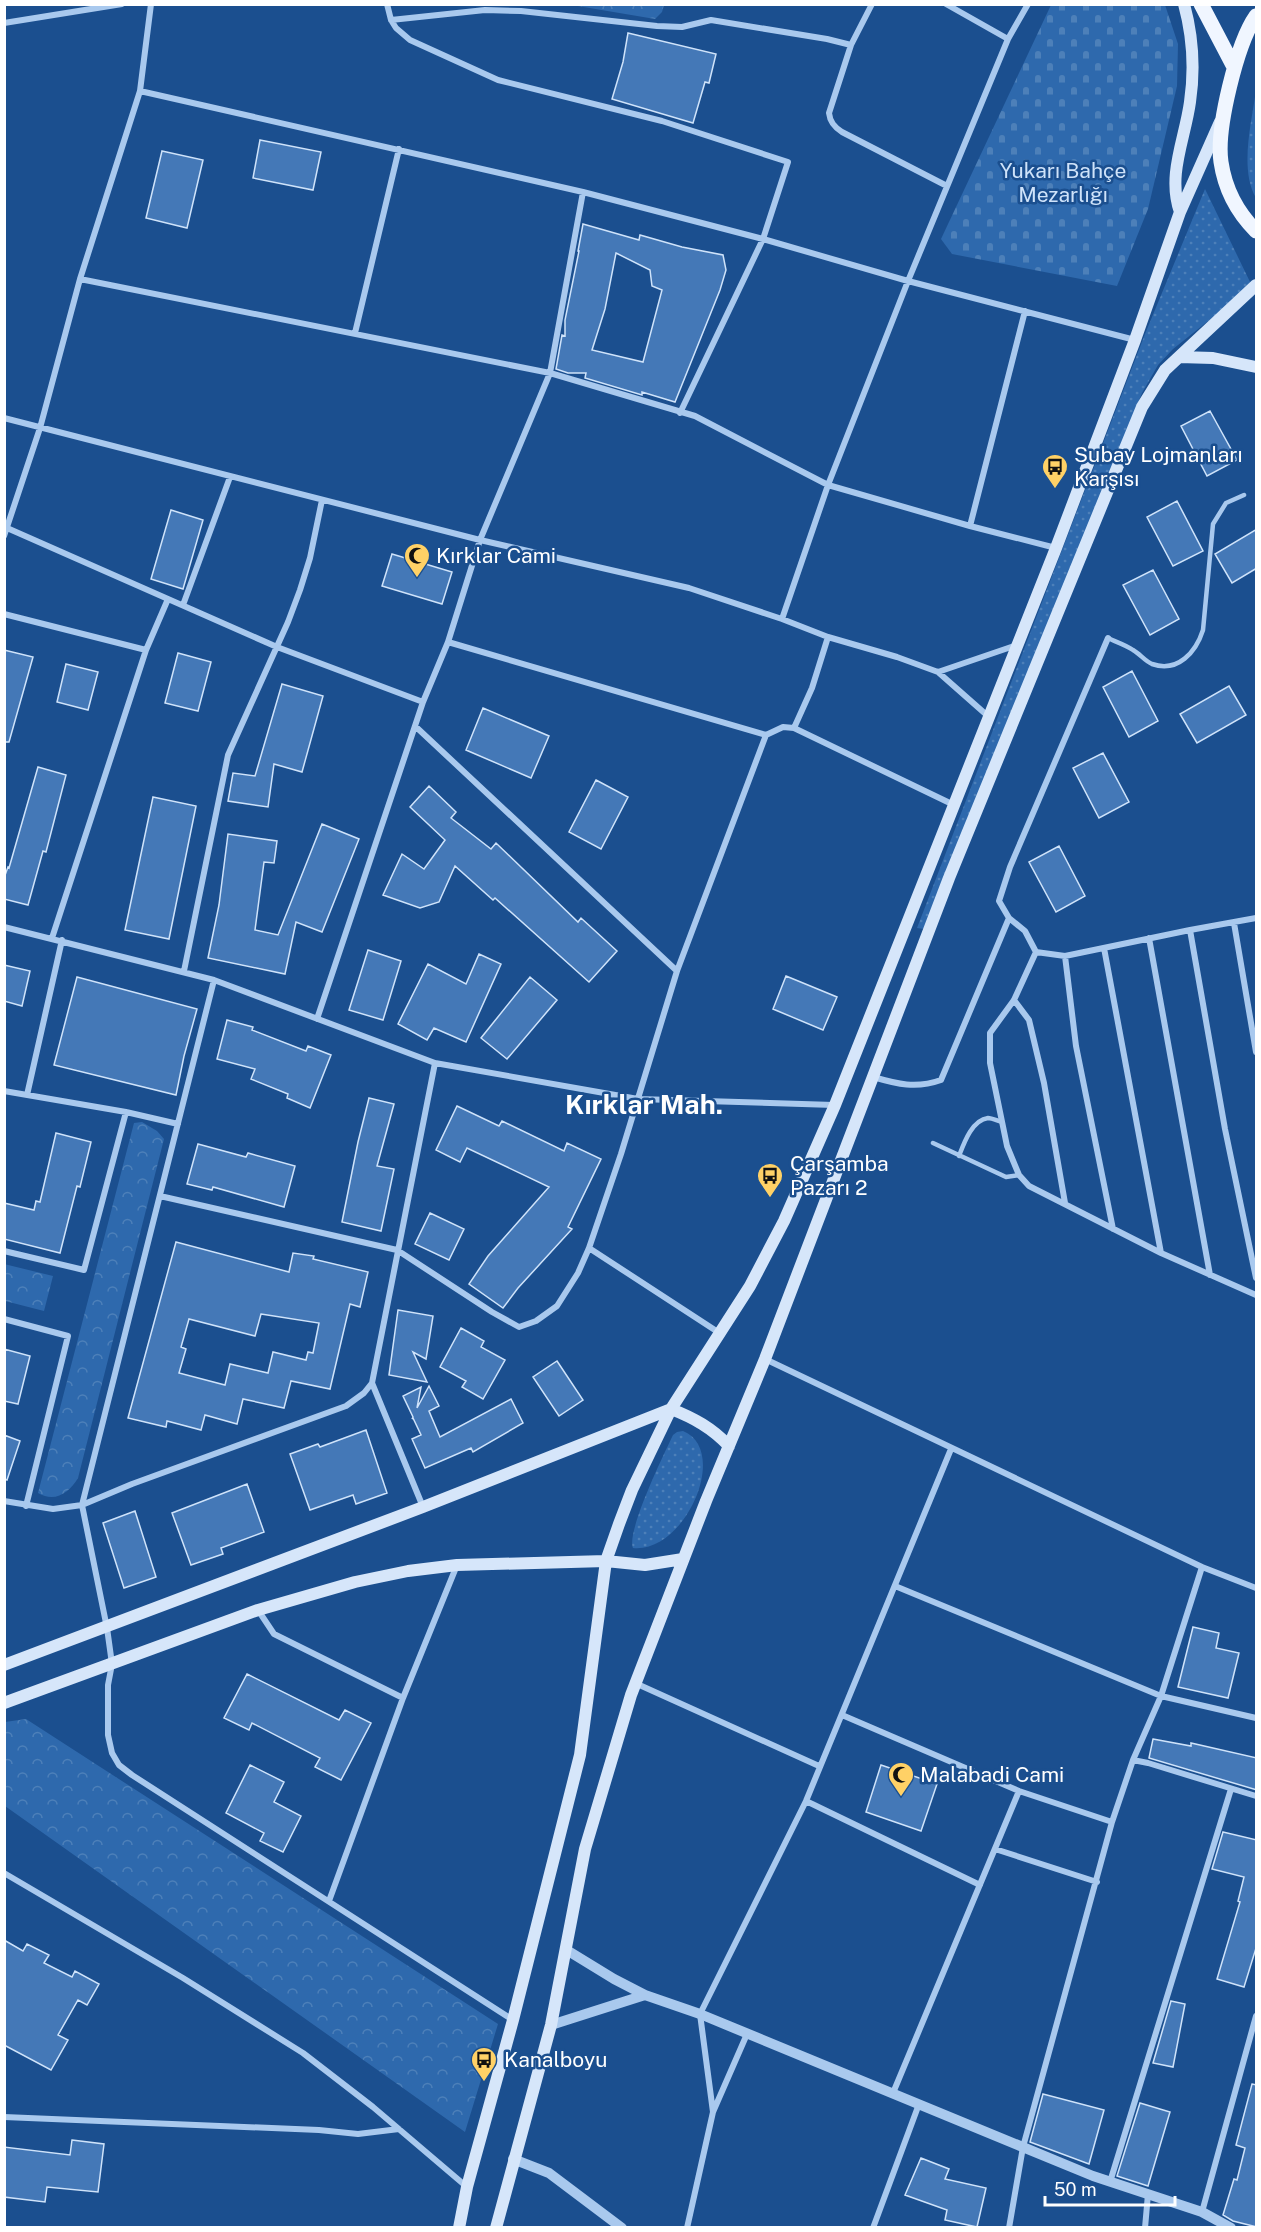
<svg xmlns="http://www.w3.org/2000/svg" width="1261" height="2232" font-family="'Public Sans',sans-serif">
<defs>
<pattern id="grass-dots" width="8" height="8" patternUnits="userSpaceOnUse" patternTransform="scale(1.5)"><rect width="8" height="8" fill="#2e69ad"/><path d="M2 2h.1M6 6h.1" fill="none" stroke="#4d80b9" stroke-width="1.8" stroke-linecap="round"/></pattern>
<pattern id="cemetery-stones" width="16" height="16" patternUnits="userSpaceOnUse" patternTransform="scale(1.5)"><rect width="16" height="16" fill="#2e69ad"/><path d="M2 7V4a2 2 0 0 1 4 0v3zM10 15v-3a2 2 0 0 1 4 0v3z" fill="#4d80b9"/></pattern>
<pattern id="park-crowns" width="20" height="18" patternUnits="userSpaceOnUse" patternTransform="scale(1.5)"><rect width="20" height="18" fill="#2e69ad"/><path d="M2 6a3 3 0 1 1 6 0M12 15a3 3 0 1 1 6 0" fill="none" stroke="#4d80b9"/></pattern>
</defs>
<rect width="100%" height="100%" fill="#1b4f8f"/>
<path fill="url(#grass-dots)" d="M1256 90V198C1239 169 1252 121 1256 90Z
M1205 189 1252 286 1173 349 1158 365 1142 393 924 929 917 928 1145 334Z
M683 1431C730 1450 686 1553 633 1548 626 1532 664 1454 673 1435L677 1432Z"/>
<path fill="url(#cemetery-stones)" d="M1051 5H1165L1178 44 1177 86 1148 209 1117 286 952 254 941 239Z"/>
<path fill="url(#park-crowns)" d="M572 5H664L662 12 655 19Z
M142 1122 157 1131 164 1139 78 1478C69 1493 55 1503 38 1493L134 1123Z
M4 1264 53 1276 44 1311 5 1301Z
M26 1719 498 2024 465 2132 5 1806V1722Z"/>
<path fill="#4478b7" stroke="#cfe3fa" stroke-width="1.5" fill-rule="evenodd" d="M628 33 716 54 709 83 705 82 693 123 612 99 623 62Z
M260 140 321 152 313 190 253 178Z
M162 151 203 160 187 228 146 218Z
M583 224 639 240 640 235 682 247 723 255 726 270 720 290 675 402 642 392V395L585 378 586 373H568L556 369 562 335 565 336V320L579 251H578ZM616 253 650 270 652 286 662 290 643 362 592 350 605 309Z
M1210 411 1237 460 1207 476 1181 426Z
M1177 501 1203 551 1173 566 1147 517Z
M171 510 203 520 183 589 151 579Z
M1257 529V568L1232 583 1215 554Z
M392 554 452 572 442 604 382 586Z
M1153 570 1179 619 1150 635 1123 585Z
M4 650 33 657 9 742H4Z
M178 653 211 662 198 711 165 703Z
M66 664 98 672 88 710 57 702Z
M1132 671 1158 721 1129 737 1103 687Z
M282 684 323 696 302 772 274 764 268 807 228 801 233 773 255 776Z
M1229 686 1246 715 1197 743 1180 714Z
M483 708 549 736 531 778 466 750Z
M1103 753 1129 802 1099 818 1073 768Z
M38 767 66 775 46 852 43 851 28 905 4 899V878L8 867 9 868Z
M596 780 628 797 601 849 569 832Z
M429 786 456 812 451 818 491 849 496 843 578 922 581 918 617 951 589 982 495 898 493 900 455 866 439 902 420 908 383 895 402 854 424 869 445 840 410 807Z
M153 797 196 806 169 939 125 930Z
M322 824 359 839 322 932 296 922 285 974 208 958 219 905 228 834 277 841 274 863 264 862 255 930 278 935Z
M1059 846 1085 896 1056 912 1029 862Z
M368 950 401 961 383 1020 349 1010Z
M479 954 501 964 466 1042 434 1028 427 1040 398 1024 428 964 466 984Z
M4 965 30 971 22 1006 4 1001Z
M786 976 837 997 823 1030 773 1009Z
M77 977 197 1009 184 1056 176 1095 54 1065Z
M530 977 557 1000 507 1059 481 1038Z
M227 1020 253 1027 252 1030 306 1051 308 1046 331 1055 310 1108 287 1098 288 1094 251 1079 255 1069 217 1059Z
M369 1098 394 1104 377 1166 394 1169 381 1231 342 1222 358 1142Z
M457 1106 499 1126 502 1121 564 1151 567 1143 601 1159 568 1227 572 1229 518 1288 503 1308 469 1284 488 1256 549 1187 467 1148 460 1162 436 1150Z
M56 1133 91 1142 80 1187 77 1186 60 1253 4 1239V1203L34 1210 36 1201 40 1202Z
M198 1144 246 1157 248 1153 295 1166 284 1207 213 1187 212 1190 187 1184Z
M430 1213 464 1229 449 1260 415 1244Z
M176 1242 289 1272 293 1253 314 1256 313 1259 368 1272 360 1307 350 1304 330 1389 291 1381 284 1408 243 1399 237 1424 205 1415 201 1430 167 1421 166 1427 128 1418ZM261 1314 319 1323 313 1353 308 1352 306 1360 273 1352 268 1373 230 1364 225 1385 179 1373 186 1349 181 1347 189 1319 255 1336Z
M398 1310 433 1316 426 1359 413 1352 427 1382 389 1375Z
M461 1328 484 1341 481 1347 505 1360 483 1399 462 1387 466 1381 440 1367Z
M4 1349 30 1356 18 1404 4 1401Z
M557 1361 583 1400 559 1416 533 1377Z
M429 1386 439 1406 429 1411 440 1437 511 1399 523 1423 473 1452 471 1448 425 1468 412 1439 421 1435 413 1418 412 1419 413 1417 403 1396 421 1387 417 1408Z
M366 1430 387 1493 356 1504 353 1495 310 1510 290 1454 318 1444 320 1447Z
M4 1435 20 1441 7 1480 4 1479Z
M247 1484 264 1532 221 1548 223 1554 191 1565 172 1513Z
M135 1511 156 1577 124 1588 103 1523Z
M1193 1627 1219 1633 1216 1648 1239 1653 1228 1698 1178 1687Z
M247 1674 339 1720 345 1710 371 1723 341 1780 315 1767 320 1758 252 1723 249 1730 224 1718Z
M1153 1739 1191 1746V1743L1257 1758V1790L1149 1758Z
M250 1765 284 1782 274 1802 301 1816 283 1852 260 1841 264 1833 226 1813Z
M881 1765 937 1784 921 1831 866 1812Z
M1223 1832 1257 1840V1945L1244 1987 1217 1979 1240 1902 1238 1901 1244 1877 1212 1869Z
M4 1940 23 1951 27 1944 49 1955 44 1963 72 1977 75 1971 99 1984 87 2005 78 2000 58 2035 68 2040 51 2070 4 2045Z
M1171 2001 1185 2004 1173 2067 1153 2063Z
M1252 2084 1257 2085V2227L1233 2221 1223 2215 1234 2179 1237 2180 1245 2148 1236 2145Z
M1043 2094 1104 2110 1089 2164 1030 2142Z
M1140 2103 1170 2112 1148 2186 1117 2176Z
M72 2140 104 2144 98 2192 47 2187 45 2202 4 2197V2147L70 2155Z
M921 2158 949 2169 945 2179 986 2188 977 2227 945 2220 947 2210 905 2195Z"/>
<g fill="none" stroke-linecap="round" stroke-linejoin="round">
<path stroke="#a9c9ee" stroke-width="4.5" d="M1108 638C1116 642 1126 645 1133 650 1140 654 1145 661 1152 664 1178 673 1196 652 1203 630L1213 524 1226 503 1244 495
M933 1143 1006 1177 1019 1175
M959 1156C964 1143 972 1120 988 1118 992 1118 998 1121 1002 1122"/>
<path stroke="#a9c9ee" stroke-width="6" d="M387 4 391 20 396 28 410 40 498 80 662 121 788 162 763 239 680 413
M872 4 851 45 829 113C830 122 834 127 842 132L947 186
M946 4 1008 39
M391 20 485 10 521 11 657 26 682 27 711 20 827 39 851 45
M4 23 122 4
M140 91 583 192 763 239 908 281 1135 340
M80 279 550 373 695 416 828 485 970 526 1056 548
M355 333 399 149
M4 418 480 540 689 588 782 619 828 637 897 657 938 672 1017 645
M970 526 1025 311
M7 528 277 647 423 702
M4 536 40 428 80 279 140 91 151 4
M183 605 230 477
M4 614 146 650
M782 619 828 485 908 281 1008 39 1028 4
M1108 638 1010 867 999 901 1009 918 1025 931 1036 952 1065 956 1190 930 1256 918
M448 642 766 735
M938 672 989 717
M415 726 677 971
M794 728 954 805
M1234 923 1256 1052
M4 927 214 980 435 1063 638 1099 834 1105
M1190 930 1225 1129 1256 1278
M52 938 146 650 168 599
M1149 938 1210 1275
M1104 948 1161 1253
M1036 952 1014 1000 990 1033V1063L1007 1146 1019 1175 1029 1186 1161 1253 1256 1295
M1065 956 1076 1046 1113 1229
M184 971 228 755 288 622 300 590 310 558 322 500
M214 980 82 1505 107 1628 112 1664 108 1685V1735L112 1753 119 1765 132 1775 513 2020
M1014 1000 1029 1020 1044 1083 1065 1203
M317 1019 423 702 448 642 480 540 550 373 583 192
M873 1077C897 1084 916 1089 941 1080L1009 918
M4 1091 126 1112 178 1124
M27 1095 62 940
M160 1196 397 1250 492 1312 519 1327 536 1321 557 1306 578 1273 589 1248 621 1154 677 971 766 735 783 727 794 728 812 688 828 637
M589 1248 721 1334
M4 1251 84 1270 126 1112
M4 1319 68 1336 26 1506
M765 1359 1202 1567 1161 1696 1133 1760 1112 1822 1023 2147 1009 2228
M372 1383 423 1507
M4 1501 53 1509 82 1505 132 1484 346 1406 364 1393 372 1383 435 1063
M1202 1567 1256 1588
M895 1586 1161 1696 1256 1718
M258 1610 274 1634 403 1698
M635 1683 819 1766
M842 1715 1019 1791 1112 1822
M1133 1760 1148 1763 1256 1796
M806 1801 980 1885
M995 1849 1097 1882
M4 1873 183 1978 303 2053 373 2107 467 2187
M329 1901 403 1698 457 1565
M893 2093 1019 1791
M713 2112 700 2014 806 1801 951 1449
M4 2117 319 2130 358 2134 399 2129
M1110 2182 1231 1789
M1202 2212 1256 2016
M687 2228 713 2112 747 2034
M873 2228 919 2104
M1145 2228 1148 2194"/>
<path stroke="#a9c9ee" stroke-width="10" d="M565 1949 614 1979 645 1995 700 2014 1093 2176 1202 2212 1231 2228
M551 2025 645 1995
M513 2159 549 2173 622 2228"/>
<path stroke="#d6e6fa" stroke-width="12" d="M1180 212C1167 175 1185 139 1190 102 1195 68 1193 37 1184 4
M1179 357 1213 358 1256 367
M4 1665 423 1507 671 1409C694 1418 712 1428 729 1446
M4 1703 258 1610 355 1582 408 1571 457 1565 606 1561 645 1565 683 1559
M459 2228 467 2187 513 2020 580 1755 606 1561 619 1524 632 1490 671 1409 750 1286 784 1221 835 1105 1056 548 1135 340 1180 212 1220 122
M496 2228 551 2025 585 1849 631 1695 706 1501 765 1359 949 878 1142 407 1165 370 1256 285"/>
<path stroke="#f0f6ff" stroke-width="15" d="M1201 4 1234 67
M1256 16C1237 43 1216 129 1221 162 1225 189 1237 212 1256 231"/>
</g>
<defs>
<symbol id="bus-pin" viewBox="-11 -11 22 30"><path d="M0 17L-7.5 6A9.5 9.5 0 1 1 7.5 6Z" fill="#ffd166" stroke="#1b4f8f"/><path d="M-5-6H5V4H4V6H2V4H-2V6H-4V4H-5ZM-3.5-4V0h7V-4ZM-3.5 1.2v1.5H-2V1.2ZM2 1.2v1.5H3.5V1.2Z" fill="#111"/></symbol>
<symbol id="mosque-pin" viewBox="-11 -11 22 30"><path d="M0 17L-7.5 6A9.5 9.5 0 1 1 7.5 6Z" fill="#ffd166" stroke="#1b4f8f"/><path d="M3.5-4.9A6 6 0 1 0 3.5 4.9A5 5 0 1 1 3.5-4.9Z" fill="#111"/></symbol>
</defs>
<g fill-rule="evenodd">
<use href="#bus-pin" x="1040" y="452" width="30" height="40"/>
<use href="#mosque-pin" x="402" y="541" width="30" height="40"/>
<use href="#bus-pin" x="755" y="1161" width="30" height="40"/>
<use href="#mosque-pin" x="886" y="1760" width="30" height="40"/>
<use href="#bus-pin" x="469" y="2045" width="30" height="40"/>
</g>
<g text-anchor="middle" stroke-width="5" stroke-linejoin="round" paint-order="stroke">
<g font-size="21" fill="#cfe3fa" stroke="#1b4f8f">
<text x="1063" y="178">Yukarı Bahçe<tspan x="1063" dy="24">Mezarlığı</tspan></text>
</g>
<g font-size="21" fill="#fff" stroke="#1b4f8f" text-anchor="start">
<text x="1074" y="462">Subay Lojmanları<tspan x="1074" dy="24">Karşısı</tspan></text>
<text x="436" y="563">Kırklar Cami</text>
<text x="790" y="1171">Çarşamba<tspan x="790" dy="24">Pazarı 2</tspan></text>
<text x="920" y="1782">Malabadi Cami</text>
<text x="504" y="2067">Kanalboyu</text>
</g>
<g font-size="27" font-weight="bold" fill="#fff" stroke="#1b4f8f">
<text x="644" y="1114">Kırklar Mah.</text>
</g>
</g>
<rect width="1261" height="2232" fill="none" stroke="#ffffff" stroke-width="12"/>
<path d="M1045 2196v9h130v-9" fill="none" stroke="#ffffff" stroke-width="3"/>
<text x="1054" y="2196" font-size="18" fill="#ffffff" stroke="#1b4f8f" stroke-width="4.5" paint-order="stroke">50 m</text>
</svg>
